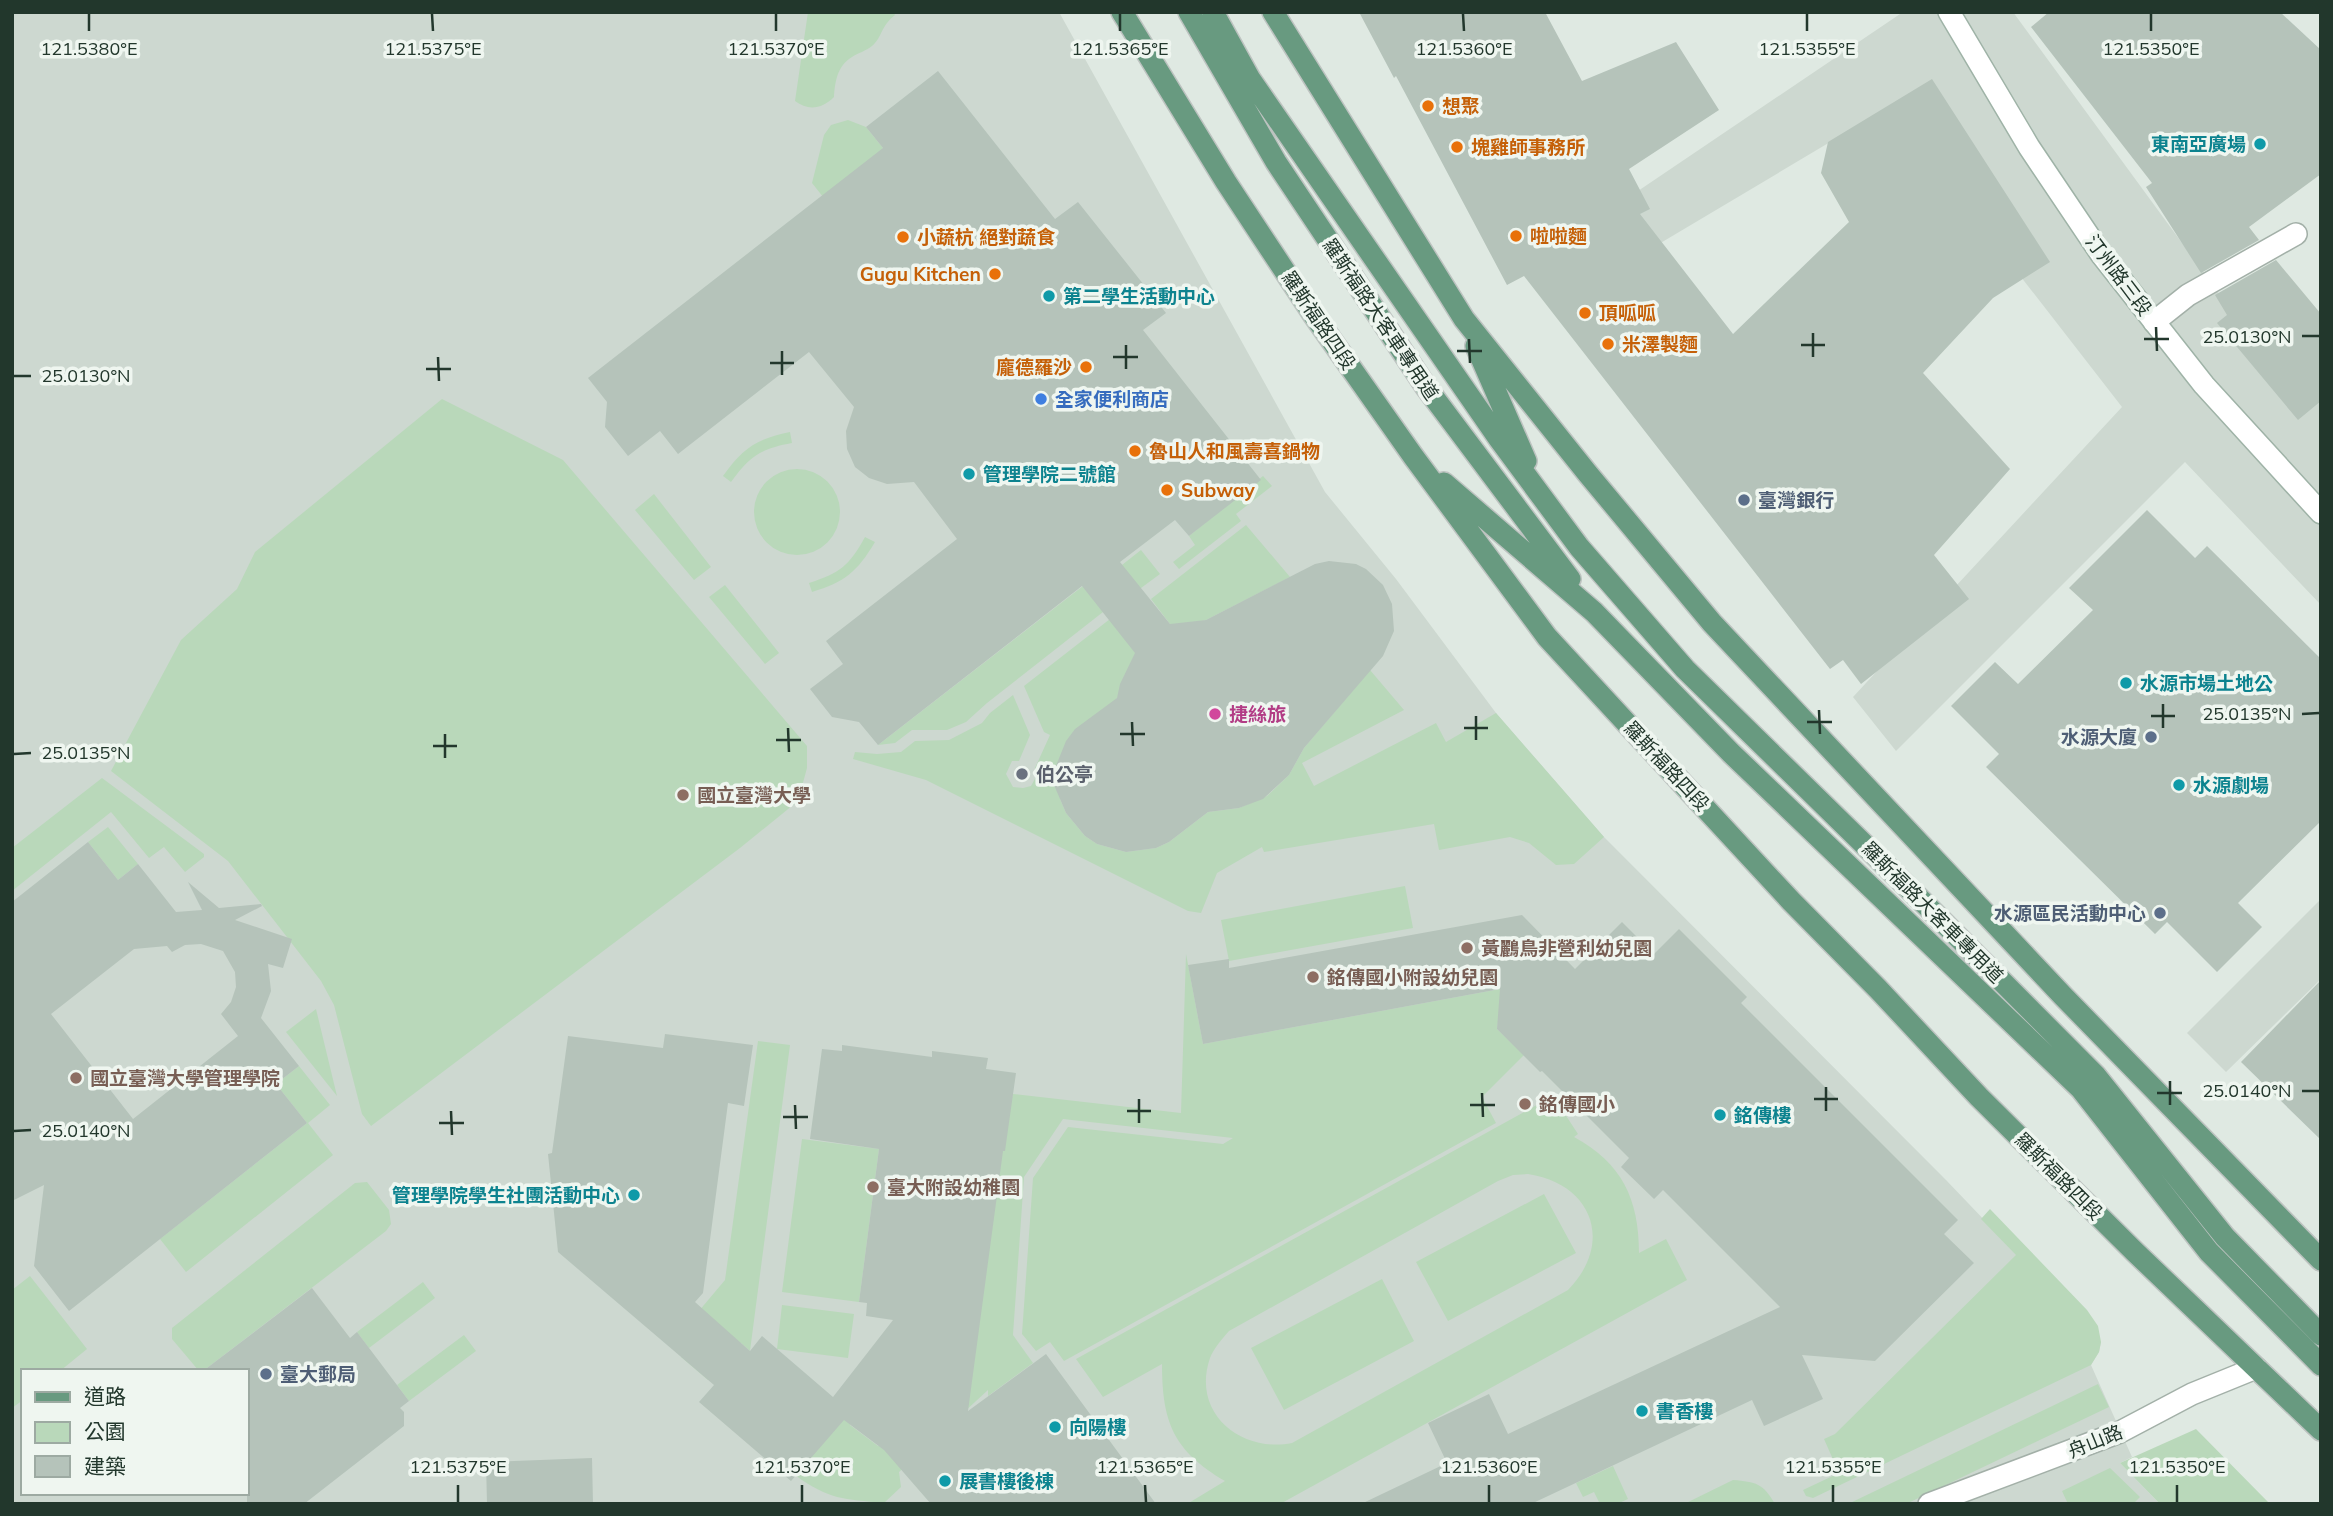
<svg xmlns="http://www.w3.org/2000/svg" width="2333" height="1516" font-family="Mulish,'Noto Sans TC',sans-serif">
<rect width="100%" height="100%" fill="#dfe9e2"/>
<path fill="#cdd8d0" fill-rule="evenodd" d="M12 12H1059L1325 492 1396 579 1496 713 1604 837 1946 1180 2101 1342 2099 1352 2091 1365 2132 1457 2120 1463 2160 1504H12ZM23 1371H247V1493H23Z
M1903 12H2013L2223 299 2321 391V605L2185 462 1896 751 1853 697 2122 407 1889 107 1553 307 1530 264Z
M2321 899V979L2226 1072 2187 1033Z"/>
<path fill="#b9d8ba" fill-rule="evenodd" d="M808 12H893L895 15C880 27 883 36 872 46 866 51 858 53 852 57 837 66 835 82 834 97 822 109 808 111 795 101Z
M848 120 866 127 883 148 839 217 812 183 824 135 831 125Z
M442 399 563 460 807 746V768L798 801 740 848 371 1126 362 1114 334 1005 321 981 228 861 111 771 181 640 237 589 255 552Z
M790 432 792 443C760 449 750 456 731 482L723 476C743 448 756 439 790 432Z
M754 512a43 43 0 1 1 86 0a43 43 0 1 1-86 0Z
M1263 476 1272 486 1236 514 1241 521 1179 569 1173 562 1195 545 1189 536Z
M654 494 711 567 694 580 635 510Z
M1246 525 1290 577 1206 620 1173 628 1151 599Z
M865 537 875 542C857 572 845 582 812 592L809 583C840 573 849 566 865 537Z
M1141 550 1160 574 1141 588 1103 612 987 703 966 722 947 730H912L895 743 878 745 1083 586 1108 576Z
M725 585 779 653 765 664 709 597Z
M1110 619 1153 639 1117 698 1058 784 1060 799 1066 813 1085 836 1097 844 1126 852 1156 848 1169 842 1208 812 1239 808 1267 796 1289 775 1304 748 1370 670 1404 710 1302 763 1314 786 1436 723 1446 742 1496 713 1604 837 1574 864 1556 865 1529 843 1510 837 1439 850 1434 824 1264 852 1262 847 1217 873 1201 913 1188 911 926 780 853 759 855 752 877 754 901 752 915 741 949 740 982 723 990 713 1013 695 1030 735 1019 761H1012L1006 774 1013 787 1023 788 1031 786 1037 775 1035 768 1050 735 1044 732 1024 686Z
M102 778 204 854V857L185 872 164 847 149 858 111 812 12 891V848Z
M108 827 138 864 118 880 88 842Z
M1405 886 1413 928 1229 961 1221 920Z
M1186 954 1203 1044 1500 989 1515 1005 1498 1022 1497 1029 1524 1055 1482 1097 1496 1123 1064 1361 1050 1342 1036 1351 1022 1334 1033 1178 1068 1127 1223 1144 1233 1138 1063 1119 1024 1177 1013 1335 1033 1363 988 1396V1390L899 1472 901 1487 884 1503C844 1499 829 1500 795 1475L854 1393 850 1425 878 1446 909 1433 1013 1094 1181 1113Z
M316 1009 337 1096 286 1032Z
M758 1041 790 1045 750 1351 741 1343 708 1380 681 1357 684 1353 672 1343 725 1280Z
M299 1066 330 1105 308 1123 333 1155 186 1272 160 1239 307 1123 276 1084Z
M1553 1096 1578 1134 1574 1137C1622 1163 1639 1199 1639 1253L1666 1239 1687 1280 1280 1504H1187L1225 1481C1174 1451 1162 1423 1162 1364L1103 1397 1076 1359ZM1528 1174C1593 1184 1614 1243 1568 1290L1292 1443C1241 1453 1191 1413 1210 1358 1214 1348 1222 1339 1229 1331L1498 1181 1513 1175Z
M802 1139 879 1149 859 1302 782 1292Z
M367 1182 389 1210 391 1224 386 1231 203 1371H199L172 1339V1328L355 1183Z
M1544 1194 1576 1253 1448 1321 1416 1262Z
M1990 1209 2087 1310 2098 1326 2101 1342 2099 1352 2091 1365 1813 1498 1806 1496 1803 1490 1839 1473 1824 1439 1835 1434 2016 1255 1981 1219Z
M30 1276 87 1349 60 1371H23V1400L12 1408V1290Z
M1382 1279 1414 1341 1284 1410 1251 1348Z
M423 1282 435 1298 369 1348 357 1332Z
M782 1305 854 1314 848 1358 777 1349Z
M464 1335 476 1351 409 1401 397 1385Z
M2098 1384 2109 1407 1906 1504H1848Z
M2196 1429 2269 1503 2160 1504 2120 1463Z
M1613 1466 1628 1499 1617 1504H1600L1594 1492 1583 1497 1576 1483Z
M2110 1468 2140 1497 2133 1504H2068L2062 1491Z
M1733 1480C1756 1482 1763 1483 1775 1504H1684Z"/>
<path fill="#b5c3ba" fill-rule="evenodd" d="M1359 12H1545L1582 81 1676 42 1719 110 1629 169 1650 209 1640 214 1733 334 1849 222 1821 173 1828 142 1932 79 2050 262 1993 298 1923 373 2010 469 1934 555 1969 599 1861 684 1843 660 1830 669 1524 276 1507 285 1396 76 1394 78Z
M2049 12H2280L2321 50V174L2249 227 2259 240 2201 273 2146 187 2152 183 2031 27Z
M938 71 1055 219 1078 202 1140 280 1166 313 1143 330 1261 480 1189 536 1175 520 1120 562 1170 624 1206 620 1315 564 1329 561 1356 564 1366 569 1383 585 1392 604 1394 631 1383 656 1304 748 1289 775 1263 799 1239 808 1208 812 1169 842 1156 848 1126 852 1097 844 1085 836 1066 813 1051 778 1066 741 1075 729 1117 698 1120 684 1135 653 1082 586 878 745 859 722 832 717 810 689 843 664 826 641 957 539 914 482 887 484 869 478 855 467 847 449 846 431 854 407 809 352 678 454 660 431 628 456 605 427 607 402 588 378 883 148 866 127Z
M2276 260 2321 314V401L2298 420 2217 323 2227 315 2215 295Z
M2147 510 2195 558 2207 546 2321 659V821L2238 903 2262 927 2217 972 2167 922 2155 934 2079 859 1986 767 1999 754 1951 706 1995 662 2018 684 2093 610 2069 588Z
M88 842 118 880 138 864 176 912 202 910 188 882 219 908 261 904 262 906 235 920 292 939 283 968 268 964 271 991 261 1018 299 1066 276 1084 307 1123 69 1311 34 1266 44 1185 12 1201V902ZM201 944 223 951 235 972 236 987 231 1002 221 1014 238 1036 133 1119 51 1014 134 949 167 946 172 952 185 945Z
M1522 915 1575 969 1622 922 1654 954 1679 929 1747 997 1741 1003 1958 1220 1944 1234 1974 1263 1875 1361 1802 1355 1823 1399 1764 1426 1752 1400 1531 1504H1361L1447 1463 1428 1423 1489 1394 1508 1434 1780 1307 1663 1190 1654 1199 1621 1167 1629 1158 1542 1071 1540 1072 1497 1029 1500 989 1203 1044 1188 965 1229 959V968Z
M2321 980V1140L2241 1062Z
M665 1034 753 1045 744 1106 728 1103 703 1293 695 1302 750 1351 762 1336 833 1397 893 1320 866 1316 867 1303 859 1302 879 1149 810 1139 822 1049 842 1051V1045L932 1057V1051L988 1058 986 1069 1016 1073 1005 1151H1003L968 1411 1046 1354 1156 1504H931L884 1450 844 1420 791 1481 699 1402 714 1385 558 1252 548 1154 552 1153 568 1036 663 1048Z
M312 1288 350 1338 357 1332 409 1401 400 1408 404 1412V1426L304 1504H247V1371H203Z
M592 1458 593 1504H487L486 1462Z"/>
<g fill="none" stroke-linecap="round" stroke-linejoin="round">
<defs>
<path id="street" d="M2154 322 2188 295 2296 234
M1929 1504 2120 1432 2192 1394 2256 1368"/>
<path id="secondary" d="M1949 12 2029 147 2101 254 2204 385 2321 513"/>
<path id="primary" d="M1122 12 1226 182 1313 314 1413 456 1547 637 1791 901 1878 989 1979 1097 2135 1252 2321 1430
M1189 12 1276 162 1426 387 1570 579
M1213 12 1250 79 1499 439 1579 547 1685 669 1927 906 2096 1076 2225 1237 2321 1335
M1273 12 1464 319 1588 474 1712 623 2063 996 2321 1260
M1476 346 1526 461
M1444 483 1594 612 1731 753 2081 1089 2209 1252 2321 1365"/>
</defs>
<use href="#street" stroke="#a3b0a8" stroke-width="24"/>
<use href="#secondary" stroke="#9fb3a7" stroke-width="24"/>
<use href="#primary" stroke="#bdc3c0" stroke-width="24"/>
<use href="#street" stroke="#fff" stroke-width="21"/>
<use href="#secondary" stroke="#fff" stroke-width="21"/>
<use href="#primary" stroke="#689a80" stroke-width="21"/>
</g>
<path fill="none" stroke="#22372c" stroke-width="2.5" d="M89 14V31M432 14 433 31M776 14V31M1120 14V31M1463 14 1464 31M1807 14V31M2151 14V31M2156 327 2157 351M1813 333V357M2302 336H2319M1469 339 1470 363M2144 339H2169M1126 345V369M1801 345H1825M782 351V375M1457 351H1482M438 357 439 381M1113 357H1138M770 363H794M426 369H451M14 376H31M2163 704V728M1819 710 1820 734M2302 714 2319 713M1476 716V740M2151 716H2175M1132 722 1133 746M1807 722H1832M788 728 789 752M1464 728H1488M445 734V758M1120 734H1145M776 740H801M433 746H457M14 754 31 753M2170 1081V1105M1826 1087V1111M2302 1091H2319M1482 1093 1483 1117M2157 1093H2182M1139 1099V1123M1814 1099H1838M795 1105 796 1129M1470 1105H1495M451 1111 452 1135M1127 1111H1151M783 1117H808M439 1123H464M14 1131 31 1130M458 1485V1502M802 1485V1502M1145 1485 1146 1502M1489 1485V1502M1833 1485V1502M2177 1485V1502"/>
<g fill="#e8710a" stroke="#eff6f0" stroke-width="2.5">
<circle cx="1428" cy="106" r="7"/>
<circle cx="1457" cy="147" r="7"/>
<circle cx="1516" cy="236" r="7"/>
<circle cx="903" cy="237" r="7"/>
<circle cx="995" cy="274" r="7"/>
<circle cx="1585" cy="313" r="7"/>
<circle cx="1608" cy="344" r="7"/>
<circle cx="1086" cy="367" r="7"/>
<circle cx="1135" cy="451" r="7"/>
<circle cx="1167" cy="490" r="7"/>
</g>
<g fill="#0f9aa8" stroke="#eff6f0" stroke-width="2.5">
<circle cx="2260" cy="144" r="7"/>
<circle cx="1049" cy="296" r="7"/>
<circle cx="969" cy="474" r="7"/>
<circle cx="2126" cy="683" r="7"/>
<circle cx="2179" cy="785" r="7"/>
<circle cx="1720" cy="1115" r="7"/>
<circle cx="634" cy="1195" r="7"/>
<circle cx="1642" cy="1411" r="7"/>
<circle cx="1055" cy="1427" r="7"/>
<circle cx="945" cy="1481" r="7"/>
</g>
<circle fill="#3f7fe0" stroke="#eff6f0" stroke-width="2.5" cx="1041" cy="399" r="7"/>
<g fill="#5c6f8a" stroke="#eff6f0" stroke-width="2.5">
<circle cx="1744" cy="500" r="7"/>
<circle cx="2151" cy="737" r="7"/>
<circle cx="2160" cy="913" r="7"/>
<circle cx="266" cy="1374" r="7"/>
</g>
<circle fill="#d1479c" stroke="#eff6f0" stroke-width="2.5" cx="1215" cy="714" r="7"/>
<circle fill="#6b7280" stroke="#eff6f0" stroke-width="2.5" cx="1022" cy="774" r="7"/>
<g fill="#8d6e63" stroke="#eff6f0" stroke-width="2.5">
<circle cx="683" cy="795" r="7"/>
<circle cx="1467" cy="948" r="7"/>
<circle cx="1313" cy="977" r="7"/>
<circle cx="76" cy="1078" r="7"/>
<circle cx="1525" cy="1104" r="7"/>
<circle cx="873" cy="1187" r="7"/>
</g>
<g text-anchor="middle" stroke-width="7" stroke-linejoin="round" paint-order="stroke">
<g font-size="19" font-weight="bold" fill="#c56008" stroke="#eff6f0" text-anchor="start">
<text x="1442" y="113">想聚</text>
<text x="1471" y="154">塊雞師事務所</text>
<text x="1530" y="243">啦啦麵</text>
<text x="917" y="244">小蔬杭 絕對蔬食</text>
<text x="981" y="281" text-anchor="end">Gugu Kitchen</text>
<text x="1599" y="320">頂呱呱</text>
<text x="1622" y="351">米澤製麵</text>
<text x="1072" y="374" text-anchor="end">龐德羅沙</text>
<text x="1149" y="458">魯山人和風壽喜鍋物</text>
<text x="1181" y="497">Subway</text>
</g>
<g font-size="19" font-weight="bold" fill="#0d838f" stroke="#eff6f0" text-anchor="start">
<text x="2246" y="151" text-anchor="end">東南亞廣場</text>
<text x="1063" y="303">第二學生活動中心</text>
<text x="983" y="481">管理學院二號館</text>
<text x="2140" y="690">水源市場土地公</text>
<text x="2193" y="792">水源劇場</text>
<text x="1734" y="1122">銘傳樓</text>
<text x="620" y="1202" text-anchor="end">管理學院學生社團活動中心</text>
<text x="1656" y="1418">書香樓</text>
<text x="1069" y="1434">向陽樓</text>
<text x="959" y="1488">展書樓後棟</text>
</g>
<g font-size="19" fill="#22372c" stroke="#eff6f0">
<text transform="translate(2119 275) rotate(53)" y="7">汀州路三段</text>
<text transform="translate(1381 319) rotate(56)" y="7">羅斯福路大客車專用道</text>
<text transform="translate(1319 320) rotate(56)" y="7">羅斯福路四段</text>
<text transform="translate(1667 766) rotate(47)" y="7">羅斯福路四段</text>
<text transform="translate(1933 912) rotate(45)" y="7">羅斯福路大客車專用道</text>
<text transform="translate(2059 1176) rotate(45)" y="7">羅斯福路四段</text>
<text transform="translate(2095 1441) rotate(-22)" y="7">舟山路</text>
</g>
<g font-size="19" font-weight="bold" fill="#366cbe" stroke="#eff6f0" text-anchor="start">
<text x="1055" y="406">全家便利商店</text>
</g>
<g font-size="19" font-weight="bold" fill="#4e5e75" stroke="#eff6f0" text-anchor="start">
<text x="1758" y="507">臺灣銀行</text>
<text x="2137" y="744" text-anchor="end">水源大廈</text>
<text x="2146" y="920" text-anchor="end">水源區民活動中心</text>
<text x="280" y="1381">臺大郵局</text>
</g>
<g font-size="19" font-weight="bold" fill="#b23c85" stroke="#eff6f0" text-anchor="start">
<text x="1229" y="721">捷絲旅</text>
</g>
<g font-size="19" font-weight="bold" fill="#5b616d" stroke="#eff6f0" text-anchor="start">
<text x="1036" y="781">伯公亭</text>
</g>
<g font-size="19" font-weight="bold" fill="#785e54" stroke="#eff6f0" text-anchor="start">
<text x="697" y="802">國立臺灣大學</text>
<text x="1481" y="955">黃鸝鳥非營利幼兒園</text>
<text x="1327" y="984">銘傳國小附設幼兒園</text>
<text x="90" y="1085">國立臺灣大學管理學院</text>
<text x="1539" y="1111">銘傳國小</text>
<text x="887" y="1194">臺大附設幼稚園</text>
</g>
</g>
<g font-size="18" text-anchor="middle" fill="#22372c" stroke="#eff6f0" stroke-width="7" stroke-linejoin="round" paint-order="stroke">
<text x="89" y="55">121.5380°E</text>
<text x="433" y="55">121.5375°E</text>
<text x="776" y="55">121.5370°E</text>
<text x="1120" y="55">121.5365°E</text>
<text x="1464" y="55">121.5360°E</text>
<text x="1807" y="55">121.5355°E</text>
<text x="2151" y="55">121.5350°E</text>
<text x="2247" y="343">25.0130°N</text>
<text x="86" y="382">25.0130°N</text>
<text x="2247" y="720">25.0135°N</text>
<text x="86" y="759">25.0135°N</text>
<text x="2247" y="1097">25.0140°N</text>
<text x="86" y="1137">25.0140°N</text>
<text x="458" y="1473">121.5375°E</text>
<text x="802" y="1473">121.5370°E</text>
<text x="1145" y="1473">121.5365°E</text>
<text x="1489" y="1473">121.5360°E</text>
<text x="1833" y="1473">121.5355°E</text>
<text x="2177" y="1473">121.5350°E</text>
</g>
<rect width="2333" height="1516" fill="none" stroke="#22372c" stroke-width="28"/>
<rect x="21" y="1369" width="228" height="126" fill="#eff6f0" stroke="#9daaa2" stroke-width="2"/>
<rect x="35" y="1392" width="35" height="10" fill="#689a80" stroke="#9daaa2" stroke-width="2"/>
<text x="84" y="1404" font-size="21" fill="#22372c">道路</text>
<rect x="35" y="1422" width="35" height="21" fill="#b9d8ba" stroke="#9daaa2" stroke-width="2"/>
<text x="84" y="1439" font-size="21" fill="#22372c">公園</text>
<rect x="35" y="1456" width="35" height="21" fill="#b5c3ba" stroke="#9daaa2" stroke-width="2"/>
<text x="84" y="1474" font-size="21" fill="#22372c">建築</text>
</svg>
